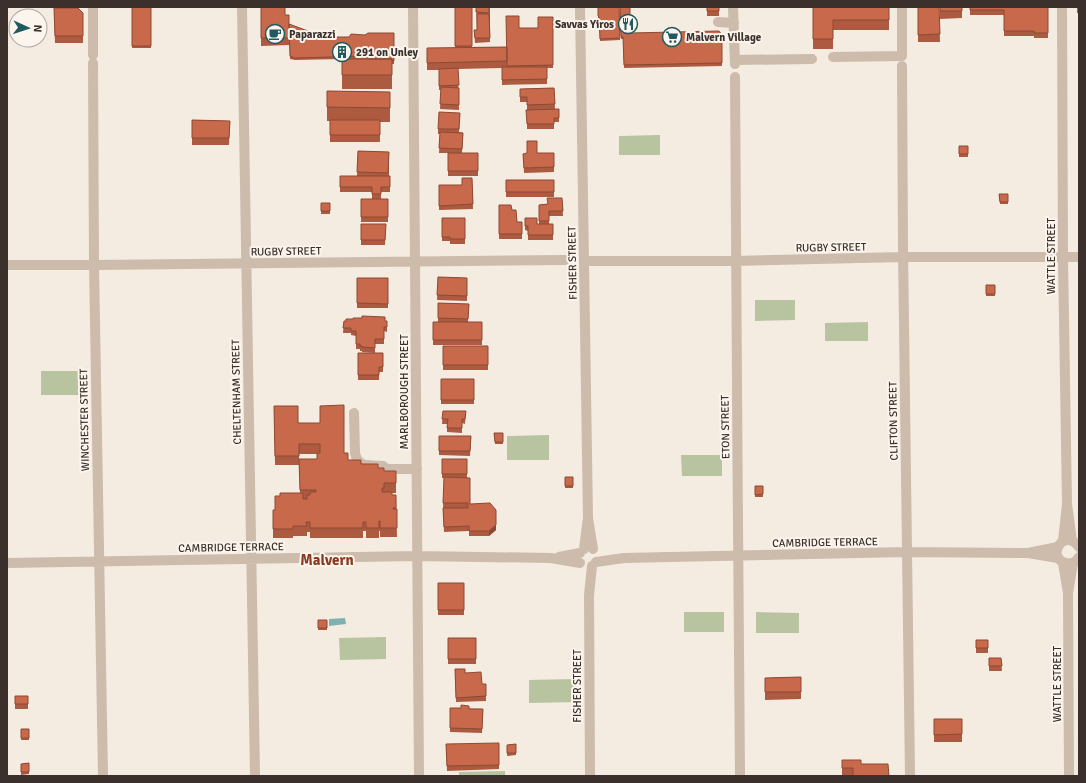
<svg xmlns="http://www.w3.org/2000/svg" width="1086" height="783" font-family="Signika,sans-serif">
<rect width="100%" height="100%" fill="#f4ebe1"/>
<path fill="#b8c4a0" d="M660 135V155H619V136Z
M755 300H795V320L755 321Z
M868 322V341H825V323Z
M41 371H88V395H41Z
M549 435V460H507V436Z
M681 455H722V476H682Z
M684 612H724V632H684Z
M756 612 799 613V633H756Z
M386 637V659L340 660 339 638Z
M575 679 576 702 529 703V680Z
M505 771V776H459V772Z"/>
<path fill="#7fb0b2" d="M345 618 346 624 329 626V619Z"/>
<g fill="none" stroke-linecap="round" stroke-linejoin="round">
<path stroke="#cdbbac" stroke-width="10" d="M93 7V55
M242 7 255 776
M413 7 419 776
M580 7 588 518
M733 7 735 64
M1062 7 1063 257 1067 504
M718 22 734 23
M833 57 902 56V7
M735 60 812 59
M93 63 94 265 103 776
M902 66 903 249 910 776
M735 77C735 310 739 543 740 776
M584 261H735L903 257H1079
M7 265H94L565 260
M354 413 355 453C358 469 370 464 383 466L387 469H417
M1063 541 1067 504 1072 541
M1058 547 1028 553 1058 558
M1079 547C1064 526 1045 558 1066 563 1072 565 1076 562 1079 557
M584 549 588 518 593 549
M559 557 580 553
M596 562 624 558 907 552 1028 553
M7 563 417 556 551 558 580 563
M1063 563 1068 593 1073 563
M1068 593 1069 776
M590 776 589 595 592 566"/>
</g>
<path fill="#ac5a40" d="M132 7H151V48H132Z
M261 7 285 15H289V45L261 46Z
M455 7H472V47H507L519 28H538L553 17V68H547V84L502 85V68L458 69 459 110 440 109 441 90H439V70H427V48H455Z
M476 7H490V42L475 43 474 30H477Z
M598 7H619L620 40 600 41 599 19H598Z
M620 7 630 33 722 35V66L624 68 623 39H621Z
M707 7H719V16H707Z
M813 7 889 20V30H833V49H813Z
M918 7H939L940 42H918Z
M940 7H962V18L940 19Z
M970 7H1048V38H1034V36H1004V15H970Z
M1077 7H1079V13H1077Z
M54 8 83 13V43H55Z
M289 24 316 34 335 37H349L394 33V64H392V89H342V59L295 60 290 59Z
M554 88 555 109H559V122H554V129H527V102H520V89Z
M327 91 390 92V122H380V142H330V121H327Z
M460 113 459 132 463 133 462 153H478V176H448V153H451H439L440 134H438V129Z
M192 120 230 121 229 145H192Z
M959 146H968V157H959Z
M358 151 389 152V176H390V192H381V199H372V192H340V176H357Z
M554 153V172L524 173 523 154Z
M472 178 473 209 439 210V185H462Z
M506 180H554V197H506Z
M999 194H1008V204H1000Z
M562 198 563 216H549V224H553V240H528V231L525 230V218L537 224H539V205L547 204Z
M361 199H388V222H361Z
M321 203H330V214H321Z
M499 205 512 210 517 222H522V239H499Z
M442 218H465V244H450V241H442Z
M361 224H386L385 245H361Z
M438 277 467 278V301L437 300Z
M357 278H388V308H357Z
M986 285H995V296H986Z
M438 303 469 304 468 322H482V345H433V322H438Z
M344 321H387V332L384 331V344H375V353L362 352V351H360V349H356V336L351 335V333H343Z
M443 346H488V370H443Z
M358 353H383V372H379V380H358Z
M441 379H474V404H441Z
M274 406 344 453 348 460 378 468 384 471H396V493H392V495H396L397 537H380V531H379V538H366V531H363V538H310V532H307V536H293V538H273V510H275L280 496 300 493 299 459H317V454H299V465H275Z
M443 411H466L465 424 462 423V433L447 432V424H442Z
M494 433H503V444H495Z
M439 436H471L470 456 439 455Z
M442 459H467V478L470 504 496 530 489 536H469V531L444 532 443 508H468H443L444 478H442Z
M565 477H573V488H565Z
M755 486H763V497H755Z
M438 583H464V615H438Z
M318 620H327V630H318Z
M448 638H476V664H448Z
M976 640H988V653H976Z
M989 658H1001L1002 671H989Z
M455 669 465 673 482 684H486V701L456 702Z
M801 677V699L765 700V678Z
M15 696H28V709H15Z
M450 708 483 709 482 733 450 732Z
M934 719H962V742H934Z
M21 729H29V740H21Z
M446 744 499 765V769L447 771Z
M516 744V755L507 756V745Z
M842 760 861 764 853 775H842Z
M29 763V774L21 775V764Z"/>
<path fill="#8c4a34" d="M496 510V530L489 536V531Z"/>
<path fill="#c8694b" stroke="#8c4a34" d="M132 7H151V46H132Z
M261 7H285V15H289V38H261Z
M455 7H472V46H455Z
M476 7H489V13L476 12Z
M598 7H619L620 38 600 39 599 17 598 16Z
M620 7H630V33L719 31 722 35V63L624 65 623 37 621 36Z
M707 7H719V11H707Z
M813 7H889V20H833V39H813Z
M918 7H939L940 34 918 35Z
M940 7H962V11H940Z
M970 7H1048V33H1034V31H1004V10H970Z
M54 8H78L83 13V36H55Z
M477 14H489L490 38H475L474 30H477Z
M506 16H519V28H538V17H553V65L507 66Z
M289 24 316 34 331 33 335 37H349L351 34 365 35 368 33H394V61H392V59H369L366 56 295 58 290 56Z
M507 47V61L427 63V48Z
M342 59H392V75H342Z
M502 67H547V79L502 80Z
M458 68 459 85 439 86V69Z
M441 87 459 88V105L440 104Z
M554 88 555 104 527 105V97H520V89Z
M327 91 390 92V108L327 107Z
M559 109V118H554V124H527L526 110Z
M439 112 460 113 459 129H438Z
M192 120 230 121 229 138H192Z
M330 120H380V135H330Z
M440 132 463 133 462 149 439 148Z
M527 141H537V153H554V167L524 168 523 154 527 153Z
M959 146H968V154H959Z
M358 151 389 152 388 173 357 172Z
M448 153H478V171H448Z
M340 176H390V187H381V194H372V187H340Z
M462 178H472L473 204 439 206V185H462Z
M506 180H554V192H506Z
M999 194H1008V202H1000Z
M547 198H562L563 211H549V221H539V205L548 204Z
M361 199H388V217H361Z
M321 203H330V211H321Z
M499 205H511L512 210H516L517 222H522V234H499Z
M442 218H465V239H450V237H442Z
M525 218H537V224H553V235H528V226H525Z
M361 224H386L385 240H361Z
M438 277 467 278V296L437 295Z
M357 278H388V304L357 303Z
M986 285H995V294H986Z
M438 303 469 304 468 319 438 318Z
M362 316 385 317V321H387V327H384V339H375V348L362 347V346H360V344H356V331H351V328H343L344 321H346V319H353V318H362Z
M433 322H482V340H433Z
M443 346H488V365H443Z
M358 353H383V367H379V375H358Z
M441 379H474V400H441Z
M344 405V453H348V460H361V464H378V468H384V471H396V483H384V488H382V492H392V495H396V508H393V509H397V528H380V521H379V528H366V522H363V528H310V522H306L307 526H293V529H273V510H275V496H280V493H303V499H307V495H310V492H316V490H300L299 459H317V453H320V444H299V456H275L274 406H298V423H320V406Z
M443 411H466L465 419H462V428H447L448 419H442Z
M494 433H503V442H495Z
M439 436H471L470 451H439Z
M442 459H467V474H442Z
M444 477 470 478V504L490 503 496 510V525L489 531H469V526L444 527 443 508H468V503H443Z
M565 477H573V486H565Z
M755 486H763V494L755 495Z
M438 583H464V610H438Z
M318 620H327V628H318Z
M448 638H476V659H448Z
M976 640H988V648H976Z
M989 658H1001L1002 666H989Z
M455 669H465V673L481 672 482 684H486V696L456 698Z
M801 677V692H765V678Z
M15 696H28V704H15Z
M461 705 469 706V709H483L482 729 450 728V708H461Z
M934 719H962V734L934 735Z
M21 729H29V738H21Z
M499 743V765L447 766 446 744Z
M516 744V753H507V745Z
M842 760H861V764H888L889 776H853V768H842Z
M29 763V772H21V764Z"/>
<defs>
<symbol id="restaurant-ring" viewBox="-11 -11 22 22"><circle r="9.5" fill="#fbf5ee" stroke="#1f5a5e" stroke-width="1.5"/><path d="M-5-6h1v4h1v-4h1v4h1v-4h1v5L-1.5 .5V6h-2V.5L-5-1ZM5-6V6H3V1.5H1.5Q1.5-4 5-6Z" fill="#1f5a5e"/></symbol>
<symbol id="cafe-ring" viewBox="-11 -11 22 22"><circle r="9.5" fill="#fbf5ee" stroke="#1f5a5e" stroke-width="1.5"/><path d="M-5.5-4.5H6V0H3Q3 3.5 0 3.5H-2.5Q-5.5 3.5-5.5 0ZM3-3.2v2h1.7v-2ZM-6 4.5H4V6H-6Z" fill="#1f5a5e"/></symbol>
<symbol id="supermarket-ring" viewBox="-11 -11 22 22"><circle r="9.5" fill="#fbf5ee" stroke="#1f5a5e" stroke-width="1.5"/><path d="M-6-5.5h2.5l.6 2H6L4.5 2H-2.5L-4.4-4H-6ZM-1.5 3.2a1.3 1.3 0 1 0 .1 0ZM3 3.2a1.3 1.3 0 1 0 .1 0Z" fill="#1f5a5e"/></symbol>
<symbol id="building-ring" viewBox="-11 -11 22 22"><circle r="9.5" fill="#fbf5ee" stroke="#1f5a5e" stroke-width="1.5"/><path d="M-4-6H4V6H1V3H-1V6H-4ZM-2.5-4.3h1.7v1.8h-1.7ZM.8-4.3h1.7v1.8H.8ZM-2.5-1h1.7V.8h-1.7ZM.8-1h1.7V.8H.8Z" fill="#1f5a5e"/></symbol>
</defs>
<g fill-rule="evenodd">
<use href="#restaurant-ring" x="617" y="13" width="22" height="22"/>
<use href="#cafe-ring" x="264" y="23" width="22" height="22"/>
<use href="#supermarket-ring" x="661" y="26" width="22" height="22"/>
<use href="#building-ring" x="331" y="41" width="22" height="22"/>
</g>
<g text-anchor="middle" stroke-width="4" stroke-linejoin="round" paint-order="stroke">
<g font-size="11" font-weight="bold" fill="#3b302b" stroke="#fbf5ee" text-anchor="start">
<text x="614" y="28" text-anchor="end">Savvas Yiros</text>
<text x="289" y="38">Paparazzi</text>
<text x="686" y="41">Malvern Village</text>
<text x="356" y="56">291 on Unley</text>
</g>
<g font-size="11" fill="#3b302b" stroke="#fbf5ee">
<text transform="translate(831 247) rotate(-1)" y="4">RUGBY STREET</text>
<text transform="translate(286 251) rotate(-1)" y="4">RUGBY STREET</text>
<text transform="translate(1051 256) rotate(-90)" y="4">WATTLE STREET</text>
<text transform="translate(572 263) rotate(-91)" y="4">FISHER STREET</text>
<text transform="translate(236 392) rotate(-91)" y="4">CHELTENHAM STREET</text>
<text transform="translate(404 392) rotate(-90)" y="4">MARLBOROUGH STREET</text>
<text transform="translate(84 420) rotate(-91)" y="4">WINCHESTER STREET</text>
<text transform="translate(893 421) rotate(-91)" y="4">CLIFTON STREET</text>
<text transform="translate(725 427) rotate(-91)" y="4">ETON STREET</text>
<text transform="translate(825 542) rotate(-1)" y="4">CAMBRIDGE TERRACE</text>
<text transform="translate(231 547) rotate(-1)" y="4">CAMBRIDGE TERRACE</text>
<text transform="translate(1057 684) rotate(-90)" y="4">WATTLE STREET</text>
<text transform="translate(577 686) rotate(-90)" y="4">FISHER STREET</text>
</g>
<g font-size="15" font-weight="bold" fill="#8c3b22" stroke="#fbf5ee">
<text x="327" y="565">Malvern</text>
</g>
</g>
<rect width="1086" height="783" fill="none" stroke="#3b302b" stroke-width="16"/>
<g transform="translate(28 28) rotate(93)"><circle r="19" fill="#fbf5ee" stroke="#aea6a0"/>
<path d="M0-3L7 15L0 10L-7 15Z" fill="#1f5a5e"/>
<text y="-6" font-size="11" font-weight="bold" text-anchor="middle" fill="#3b302b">N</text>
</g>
</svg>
